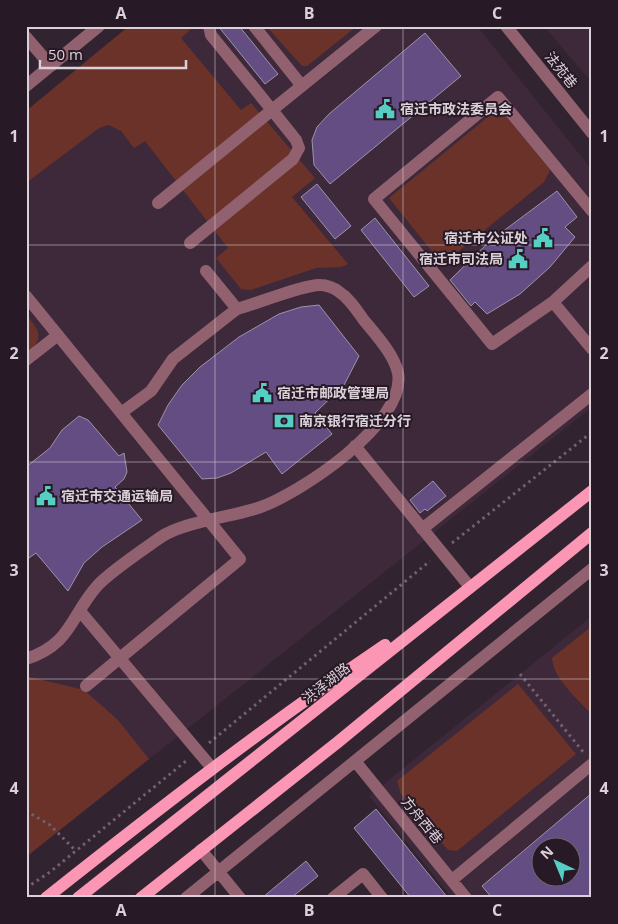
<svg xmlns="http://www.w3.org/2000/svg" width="618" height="924" font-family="'Open Sans','Noto Sans SC',sans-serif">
<rect width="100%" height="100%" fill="#322330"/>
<path fill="#3e293b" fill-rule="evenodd" d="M129 26H477L592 170V407L26 857V111Z
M544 26H592V83Z
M592 616V898H452L369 796ZM540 846H570V876H540Z"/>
<path fill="#6b322a" d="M129 26H189L191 29 181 38 241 110 251 103 315 178 292 197 348 264 341 267 316 268 251 290 241 289 216 258 228 248 145 141 134 148 121 131 109 125 99 128 26 183V111Z
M266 26H357L307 66H302Z
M494 112 506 116 550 170 544 182 444 263 438 259 389 198Z
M26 315C40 330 45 339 26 354Z
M592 626V715C579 700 553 679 552 658Z
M26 676 84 690 118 720 149 759 26 857Z
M518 684 576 754 457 851 448 850 401 794 397 781Z"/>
<path fill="#644d82" stroke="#9c93a9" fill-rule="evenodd" d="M218 26H239L278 74 265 84Z
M425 33 461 76 330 184 314 165 312 140 317 127 329 114Z
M317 184 351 226 335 239 301 197Z
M557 191 577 217 565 227 575 237 550 267 520 294 487 314 475 302 471 306 450 280 490 241Z
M375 218 429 286 414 297 361 230Z
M319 305 359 356 344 385 315 413 332 434 282 474 266 452 231 473 217 478 202 479 158 425 168 405 182 385 200 367 239 337 279 314 301 307Z
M79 416 88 420 119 456 124 453 127 472 124 479 115 487 142 520 102 547 84 563 68 591 36 553 26 560V467L50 448 62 430Z
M433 481 446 496 427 511 425 509 420 513 410 500Z
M592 793V898H492L482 886ZM540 846H570V876H540Z
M376 809 422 866 448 898H411L402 887 354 828Z
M306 861 318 876 291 898H262Z"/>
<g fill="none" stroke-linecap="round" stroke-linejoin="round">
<path stroke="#70626e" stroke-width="3" stroke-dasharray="2.5 4" stroke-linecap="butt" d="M452 543 592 432
M520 674 584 753
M209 743 430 561
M26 811 50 825 76 851
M26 888 50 872 186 761"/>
<path stroke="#92616f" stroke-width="12" d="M209 26 211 35 272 110 376 26
M254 26 302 86
M506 26 592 133
M26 37 51 66
M26 86 99 26
M158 203 272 110 296 140 299 148 293 159 190 243
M592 211 498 97 374 199 492 344 553 302 592 266
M206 271 237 309
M26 296 240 559 86 686
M553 302 592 349
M26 360 58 335
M355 446 470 587
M422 529 592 394
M80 611 212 768
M26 659C72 644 70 616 98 585 111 571 144 549 161 537 183 522 231 517 258 508 299 494 407 423 398 373 394 354 375 334 363 319 356 309 349 298 338 291 334 288 326 285 321 285 305 284 256 304 237 309L229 315 173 359 151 391 121 413
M355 761 466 898
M201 850 240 898
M452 880 592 764
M186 898 592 569
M333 898 363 874 382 898"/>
<path stroke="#fb97b5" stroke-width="12" d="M46 898C157 810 268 724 385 645
M78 898 592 491
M141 898 338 742 592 533"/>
</g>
<path fill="none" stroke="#dbd1d9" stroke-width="1" stroke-opacity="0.55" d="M215 26V898M403 26V898M26 245H592M26 462H592M26 679H592"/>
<defs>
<symbol id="civic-bare" viewBox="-9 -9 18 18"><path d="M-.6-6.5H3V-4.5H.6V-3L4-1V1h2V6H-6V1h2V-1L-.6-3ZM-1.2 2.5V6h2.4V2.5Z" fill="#56cec3" stroke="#281926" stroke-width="2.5" paint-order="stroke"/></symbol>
<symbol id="bank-bare" viewBox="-9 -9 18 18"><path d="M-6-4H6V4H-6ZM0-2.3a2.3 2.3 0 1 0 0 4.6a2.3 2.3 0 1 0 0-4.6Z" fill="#56cec3" stroke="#281926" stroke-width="2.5" paint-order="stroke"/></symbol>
</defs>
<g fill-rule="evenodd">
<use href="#civic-bare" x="371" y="95" width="28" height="28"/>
<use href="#civic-bare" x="529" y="224" width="28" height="28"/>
<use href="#civic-bare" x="504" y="245" width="28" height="28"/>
<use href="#civic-bare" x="248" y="379" width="28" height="28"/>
<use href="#bank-bare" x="270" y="407" width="28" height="28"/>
<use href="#civic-bare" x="32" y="482" width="28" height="28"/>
</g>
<g text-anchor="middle" stroke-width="4" stroke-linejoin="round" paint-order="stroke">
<g font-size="14" fill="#dbd1d9" stroke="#281926">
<text transform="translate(561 70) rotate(51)" y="5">法苑巷</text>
<text transform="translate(326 683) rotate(-38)" y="5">洪泽湖路</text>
<text transform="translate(422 820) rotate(51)" y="5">方舟西巷</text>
</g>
<g font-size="14" font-weight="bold" fill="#dbd1d9" stroke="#281926" text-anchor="start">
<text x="400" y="114">宿迁市政法委员会</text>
<text x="528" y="243" text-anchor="end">宿迁市公证处</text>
<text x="503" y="264" text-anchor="end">宿迁市司法局</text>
<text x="277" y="398">宿迁市邮政管理局</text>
<text x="299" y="426">南京银行宿迁分行</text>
<text x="61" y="501">宿迁市交通运输局</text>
</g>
</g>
<rect width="618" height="924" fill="none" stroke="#281926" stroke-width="55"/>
<g transform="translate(556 862) rotate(316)"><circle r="24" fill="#281926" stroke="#70636e"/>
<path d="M0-4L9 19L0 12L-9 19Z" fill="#56cec3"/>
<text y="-8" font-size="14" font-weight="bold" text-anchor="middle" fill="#dbd1d9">N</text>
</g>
<path d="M40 60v8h146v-8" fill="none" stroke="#dbd1d9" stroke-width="2.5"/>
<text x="48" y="60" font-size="15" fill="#dbd1d9" stroke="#281926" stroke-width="4" paint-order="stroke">50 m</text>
<rect x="28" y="28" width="562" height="868" fill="none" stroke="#dbd1d9" stroke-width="2"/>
<g font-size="16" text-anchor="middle" font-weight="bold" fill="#dbd1d9">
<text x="121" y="19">A</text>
<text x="309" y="19">B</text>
<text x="497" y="19">C</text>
<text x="14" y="142">1</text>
<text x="604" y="142">1</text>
<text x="14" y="359">2</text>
<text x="604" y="359">2</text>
<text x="14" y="576">3</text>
<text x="604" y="576">3</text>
<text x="14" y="794">4</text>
<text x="604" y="794">4</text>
<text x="121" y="916">A</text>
<text x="309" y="916">B</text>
<text x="497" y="916">C</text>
</g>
</svg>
